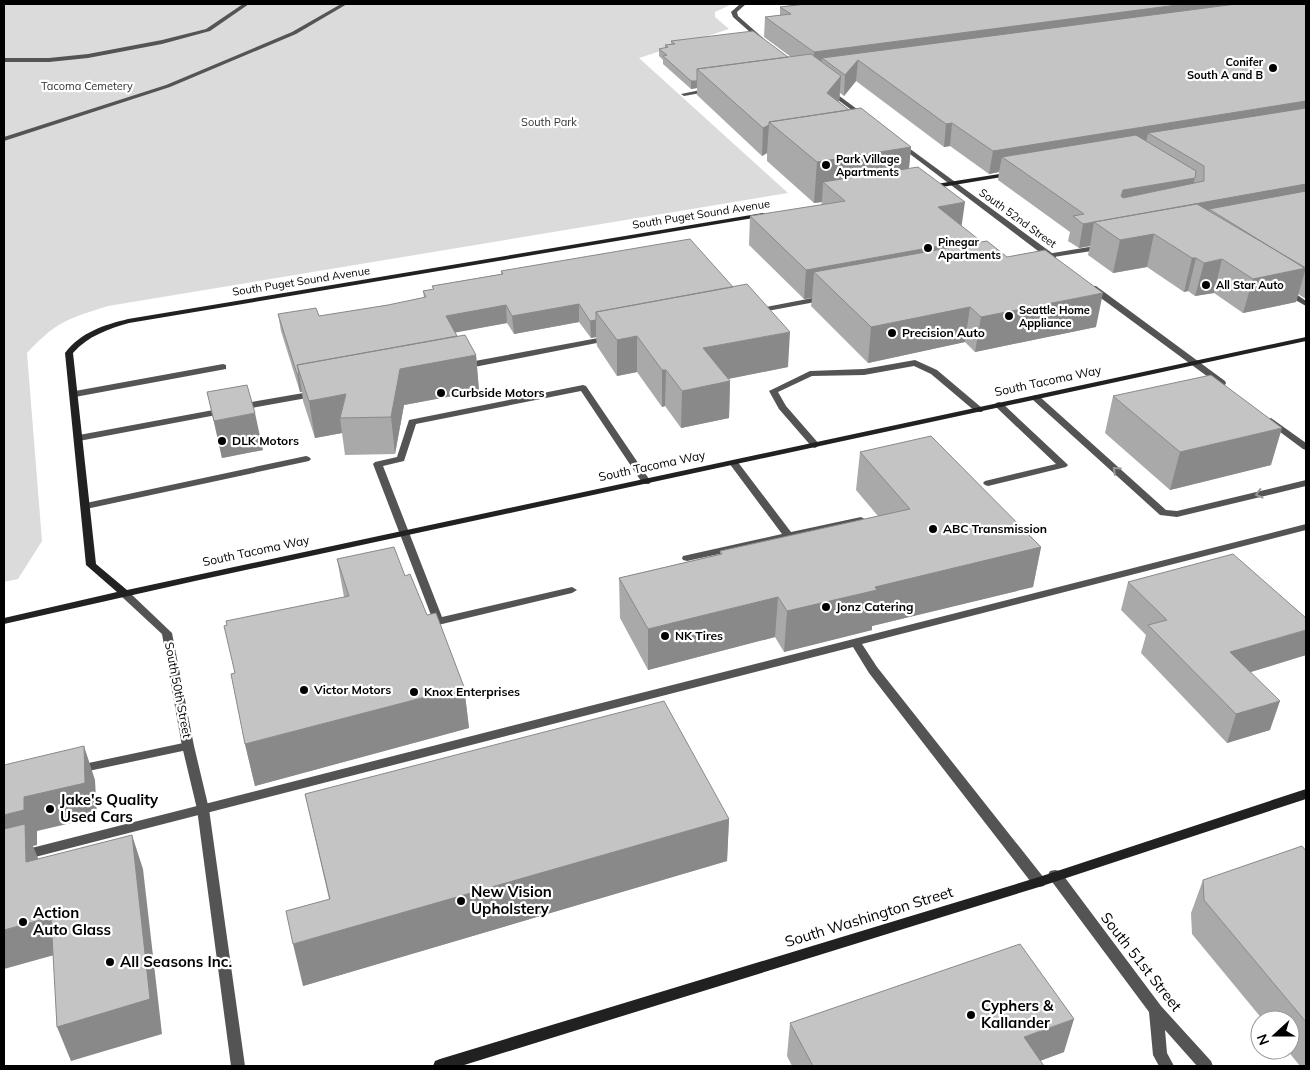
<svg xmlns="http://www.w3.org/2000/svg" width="1310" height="1070" font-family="Mulish,sans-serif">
<rect width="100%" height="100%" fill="#fff"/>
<path fill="#dbdbdb" d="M4 4H732L715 12V17L729 29 639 58 788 193 108 306C67 319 57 321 27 353L42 541 18 579 4 582Z"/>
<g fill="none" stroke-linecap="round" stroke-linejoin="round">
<path fill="#545454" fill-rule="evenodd" d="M243 4H249L210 31 162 44 88 58 49 62H4V58H49L88 54 162 40 206 29Z
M341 4H347L296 34 170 87 4 141V137L166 85 292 32Z
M1101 245 1105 247 1104 249 1041 259 1037 257 1041 255Z
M1283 289H1289L1306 301V306L1283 293Z
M823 296H826V300L756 313 752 311 756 309Z
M609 336 613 338 612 340 464 369 460 366 464 363Z
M915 360 937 370 982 408 983 410 982 412H976L931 374 914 366 864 375 812 376 778 392 786 406 820 445 815 448 812 447 779 409 769 391 810 371 864 369Z
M223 364 226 365V369L75 397 71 394 75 391Z
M583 385 586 386 651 482 649 484H643L581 391 416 424 404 461 383 466 442 617 572 587 577 590 572 593 438 625 434 623 373 464 375 462 397 457 409 420Z
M315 391 319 394 318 396 240 410 236 407 240 404Z
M1036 395 1039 396 1166 510 1177 511 1306 480V486L1177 517 1160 515 1033 400 1032 398 1033 396Z
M999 402 1002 403 1066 463 1068 465 1066 467 988 486 985 485 983 483 985 481 1056 464 996 407 995 405 996 403Z
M224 408 228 411 227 413 79 441 74 438 79 435Z
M306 456 309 457 311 459 309 461 86 509 81 506 86 503Z
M734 460 737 461 791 532 861 517 866 520 861 523 687 561 683 560 682 558 683 556 782 534 729 463Z
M1306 524V530L862 644 877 667 1044 878 1046 882 1044 886 1039 887 1034 886 869 673 853 647 4 865V855Z
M188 742 192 743 194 746 192 749 79 773 75 772 73 769 75 766 79 765Z
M1055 870 1060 871 1161 1006 1211 1061 1213 1066H1197L1165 1030 1167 1053 1174 1066H1159L1153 1055 1149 1012 1050 879 1048 875 1050 871Z"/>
<path fill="#545454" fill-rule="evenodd" d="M740 4H746L737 12 738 16 763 38V40H759L733 17 731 12Z
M710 88 712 89V91L684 96 681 94Z
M826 89H830L865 115V117H861L826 91Z
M898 143H902L1056 256V260H1050L898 145Z
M1090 286H1096L1225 381 1226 383 1225 385H1219L1090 290Z
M1271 418 1306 443V450L1303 449 1268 423 1267 421 1268 419Z
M125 591 129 592 172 633 194 746 209 809 245 1066H231L197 809 182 746 162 634 121 596 120 594Z"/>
<path fill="#212121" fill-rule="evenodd" d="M1012 172 1015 174 1014 175 930 189 927 187 930 185Z
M763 213 765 214V216L129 323C108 329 88 336 73 353L96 564 127 590 1306 337V341L195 581 4 624V618L117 592 86 565 65 353C81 332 104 325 128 319Z
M1306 789V799L1039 887 461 1066H433L435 1061 440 1059 1039 877Z"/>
</g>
<path fill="#a9a9a9" d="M794 4H1306V299L1298 294 1296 302 1243 313 1214 293 1195 296 1188 291 1184 292 1147 267 1113 273 1088 255 1090 246 1079 248 1068 241 1070 232 998 180 999 172 989 174 950 146 944 147 856 81 844 96 840 93 839 102 849 110 911 147 909 168 961 226 978 239 977 243 1096 327 975 352 965 342 868 363 811 306 812 298 804 299 749 245 750 216 821 205 822 202 814 203 767 161V153L762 156 697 95V88L691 89 663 64V60L659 56V49L665 48V45L671 44V41L791 57 764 37 765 17 780 15V7L794 5Z
M501 271 788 367 728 379 730 381 729 418 681 428 665 406 662 407 637 372 617 376 597 346 596 337 591 338 579 322 514 334 507 323 455 332 457 336 476 355 479 391 404 405 395 454 345 455 342 433 315 438 303 401 302 392H300L281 331 278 314 319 316 388 305 424 298 423 291 433 289 432 286 501 274Z
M207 392 263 450 222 458Z
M1113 396 1271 465 1170 490 1105 433Z
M860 452 1041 547 1033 587 872 626V630L784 652 775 637 648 670 620 618 619 578 720 554V551L878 516 856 490Z
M337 559 405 576 464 687 469 728 255 786 245 744 235 673 344 597Z
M1128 582 1306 655 1251 672 1270 730 1227 743 1141 653 1146 635 1121 610Z
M305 794 729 819 727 861 303 986 329 899Z
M1306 851V1066H1300L1287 1050H1290V1020H1263L1192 934 1191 913 1203 880Z
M790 1023 1064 1052 1040 1061 1044 1066H792L787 1056Z"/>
<path fill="#898989" d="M1185 4H1301L858 60 856 81 844 96 845 75 822 58 821 72 813 73 814 52Z
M841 76 839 102 827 93Z
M691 81H697V88L691 89Z
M1306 101V122L1148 133 1145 148 1002 157 999 172 989 174 993 151Z
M952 123 950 146 944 147 946 124Z
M767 125H769L767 153 762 156 763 128Z
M911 147 907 188 823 182 822 202 814 203 817 162Z
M1195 178 1189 201 1306 184V204L1209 209 1205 225 1154 234 1147 267 1113 273 1120 240 1094 222 1090 246 1079 248 1083 224 1123 190Z
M965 202 961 230 938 207Z
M978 239 974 268 814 272 812 298 804 299 806 270Z
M1192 258H1196L1188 291 1184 292Z
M1222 259 1214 293 1195 296 1204 263Z
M1306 268 1296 302 1243 313 1253 279Z
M1103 293 1096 327 975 352 981 317Z
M579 304V322L514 334 512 316Z
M506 305 507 323 448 334 446 316Z
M970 307 965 342 868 363 871 327Z
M596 320V337L591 338 590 321Z
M790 332 788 367 702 384 703 348Z
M637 336V372L617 376V340Z
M476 355 479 391 404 405 395 454 391 417 399 374 300 373Z
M662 370H666L665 406 662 407Z
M297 374H299L302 392H300Z
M730 381 729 418 681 428 682 391Z
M346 394 340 418 342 433 315 438 309 401Z
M255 413 263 450 222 458 214 421Z
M1282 428 1271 465 1170 490 1180 452Z
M1041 547 1033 587 872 626V630L784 652 787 611 875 587Z
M778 597 775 637 648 670V629Z
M1306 630V655L1221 681 1230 652Z
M464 687 469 728 255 786 245 744Z
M1280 701 1270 730 1227 743 1236 714Z
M84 746 95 780 97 817 37 831V845L33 846 38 858 40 897 4 853V815L24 797Z
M729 819 727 861 303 986 293 944Z
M132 835 143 869 162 1034 71 1061 57 1027Z
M51 917 65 952 4 969V930Z
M1074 1019 1064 1052 1026 1066 1024 1037Z"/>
<path fill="#c4c4c4" stroke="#898989" d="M806 4H1185L814 52 765 17 791 14 780 7Z
M1236 4H1306V101L993 151 952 123 946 124 858 60 845 75 822 58Z
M753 31 788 57 697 69V81H691L663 56 667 55 659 49 668 47 665 45 675 44 671 41Z
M811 54 841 76 827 93 849 110 769 122V125L763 128 697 69Z
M861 108 911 147 817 162 769 122Z
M1306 108V184L1083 224 1073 216 1084 214 1002 157 1136 135 1196 171 1195 178 1123 190 1121 196 1123 198 1204 181V166L1148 133Z
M918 167 965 202 938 207 978 239 806 270 750 216 845 201 823 182Z
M1306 191V269L1209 209Z
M1197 204 1306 268 1253 279 1222 259 1204 263 1196 258H1192L1154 234 1120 240 1094 222Z
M690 239 733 287 596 312V320L590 321 579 304 512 316 506 305 446 316 457 336 297 365 299 374H297L278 314 316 308 319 316 388 305 426 297 423 291 434 289 432 286 503 274 501 271Z
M987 241 1007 257 1045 250 1103 293 981 317 970 307 871 327 814 272Z
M747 284 790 332 703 348 730 381 682 391 666 370H662L637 336 617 340 596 312Z
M465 335 476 355 400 369 391 417 340 418 346 394 309 401 297 365Z
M1211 375 1282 428 1180 452 1113 396Z
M247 385 255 413 214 421 207 392Z
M931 436 1041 547 875 587 877 590 787 611 778 597 648 629 619 578 722 554 720 551 910 509 860 452Z
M394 547 405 576 410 574 427 615 436 613 464 687 245 744 231 674 235 673 224 626 227 625 226 621 349 596 337 559Z
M1233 554 1306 618V630L1230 652 1280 701 1236 714 1148 625 1167 620 1128 582Z
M664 701 729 819 293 944 286 911 330 899 305 794Z
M84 746 85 783 24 797V810L4 815V765Z
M25 824 26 862 132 835 150 999 57 1027 51 917 4 930V829Z
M1302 846 1306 851V1022L1204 900 1203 880Z
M1020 944 1074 1019 1024 1037 1044 1066H813L790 1023Z"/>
<defs><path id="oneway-chevron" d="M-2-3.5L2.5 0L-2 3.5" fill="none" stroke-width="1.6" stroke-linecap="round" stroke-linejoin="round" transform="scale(1.25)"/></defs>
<g stroke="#989898">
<use href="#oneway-chevron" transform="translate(1116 470) rotate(-138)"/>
<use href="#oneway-chevron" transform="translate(1259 494) rotate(166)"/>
</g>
<g fill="#000" stroke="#fff" stroke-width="2">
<circle cx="1273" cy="68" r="5"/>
<circle cx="826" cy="165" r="5"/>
<circle cx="928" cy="248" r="5"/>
<circle cx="1206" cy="285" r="5"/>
<circle cx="1009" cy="316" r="5"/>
<circle cx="892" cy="333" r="5"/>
<circle cx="441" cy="393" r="5"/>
<circle cx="222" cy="441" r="5"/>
<circle cx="933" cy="529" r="5"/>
<circle cx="826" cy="607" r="5"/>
<circle cx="665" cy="636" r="5"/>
<circle cx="304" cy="690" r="5"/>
<circle cx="414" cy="692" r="5"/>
<circle cx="50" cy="809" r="5"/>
<circle cx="461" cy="901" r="5"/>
<circle cx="23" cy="922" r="5"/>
<circle cx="110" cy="962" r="5"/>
<circle cx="971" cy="1015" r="5"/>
</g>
<g text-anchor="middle" stroke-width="4.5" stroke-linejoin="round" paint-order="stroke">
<g font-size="11" font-weight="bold" fill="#000" stroke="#fff" text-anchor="start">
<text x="1263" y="66" text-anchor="end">Conifer<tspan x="1263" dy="13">South A and B</tspan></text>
<text x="836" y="163">Park Village<tspan x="836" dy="13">Apartments</tspan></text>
<text x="938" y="246">Pinegar<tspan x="938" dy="13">Apartments</tspan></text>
<text x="1216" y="289">All Star Auto</text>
<text x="1019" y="314">Seattle Home<tspan x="1019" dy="13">Appliance</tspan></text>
</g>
<g font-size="11" fill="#323232" stroke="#fff">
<text x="87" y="90">Tacoma Cemetery</text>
<text x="549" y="126">South Park</text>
</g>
<g font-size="11" fill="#000" stroke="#fff">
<text transform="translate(701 214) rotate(-9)" y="4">South Puget Sound Avenue</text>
<text transform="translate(1018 218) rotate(36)" y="4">South 52nd Street</text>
<text transform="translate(301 281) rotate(-9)" y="4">South Puget Sound Avenue</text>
</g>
<g font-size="12" font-weight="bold" fill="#000" stroke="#fff" text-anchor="start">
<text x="902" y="337">Precision Auto</text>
<text x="451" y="397">Curbside Motors</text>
<text x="232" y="445">DLK Motors</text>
<text x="943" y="533">ABC Transmission</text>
<text x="836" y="611">Jonz Catering</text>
<text x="675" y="640">NK Tires</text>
<text x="314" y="694">Victor Motors</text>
<text x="424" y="696">Knox Enterprises</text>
</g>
<g font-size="12" fill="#000" stroke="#fff">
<text transform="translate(1048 381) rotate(-12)" y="4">South Tacoma Way</text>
<text transform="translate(652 466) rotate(-12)" y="4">South Tacoma Way</text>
<text transform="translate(256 551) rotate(-12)" y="4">South Tacoma Way</text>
<text transform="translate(178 690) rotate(79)" y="4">South 50th Street</text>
</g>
<g font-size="15" font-weight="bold" fill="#000" stroke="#fff" text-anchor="start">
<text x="60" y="805">Jake's Quality<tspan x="60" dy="17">Used Cars</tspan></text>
<text x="471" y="897">New Vision<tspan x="471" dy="17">Upholstery</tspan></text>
<text x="33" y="918">Action<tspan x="33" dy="17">Auto Glass</tspan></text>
<text x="120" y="967">All Seasons Inc.</text>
<text x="981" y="1011">Cyphers &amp;<tspan x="981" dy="17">Kallander</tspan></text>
</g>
<g font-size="15" fill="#000" stroke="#fff">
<text transform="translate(869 917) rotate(-17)" y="5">South Washington Street</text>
<text transform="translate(1141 962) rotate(52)" y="5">South 51st Street</text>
</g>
</g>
<rect width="1310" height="1070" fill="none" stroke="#000000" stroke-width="10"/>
<g transform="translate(1275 1035) rotate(249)"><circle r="24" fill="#ffffff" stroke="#999999"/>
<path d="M0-4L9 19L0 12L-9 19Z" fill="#000000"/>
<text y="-8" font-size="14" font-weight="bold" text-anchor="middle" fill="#000000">N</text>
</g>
</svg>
